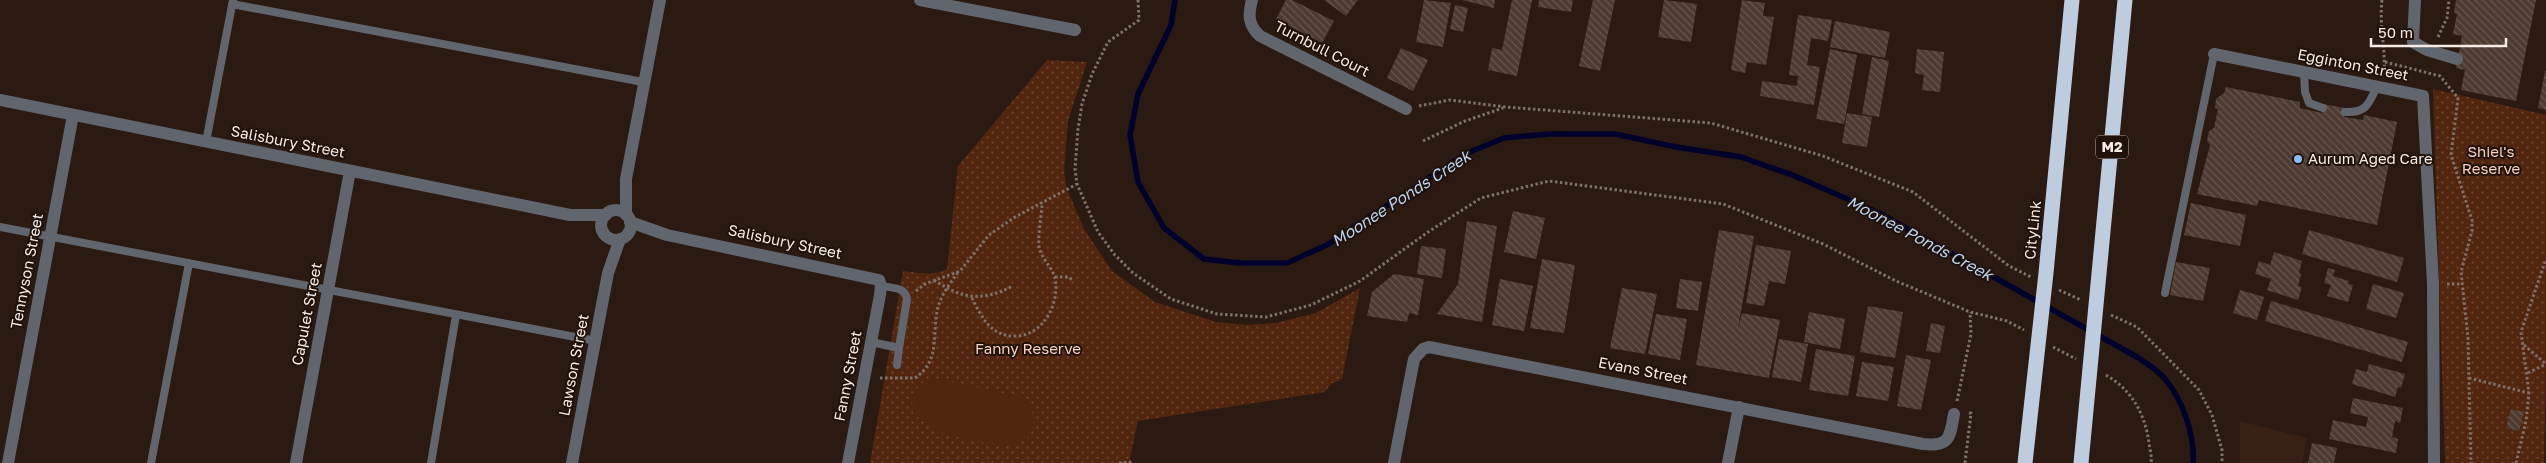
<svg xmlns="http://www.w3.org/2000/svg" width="2546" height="463" font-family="'Golos Text',sans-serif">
<defs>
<pattern id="park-dots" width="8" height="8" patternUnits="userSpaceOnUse" patternTransform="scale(1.25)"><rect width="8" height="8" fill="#52260e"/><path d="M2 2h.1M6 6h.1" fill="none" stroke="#6c4631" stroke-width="1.8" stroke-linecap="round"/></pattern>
<pattern id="building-back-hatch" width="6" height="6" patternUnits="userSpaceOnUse" patternTransform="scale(1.25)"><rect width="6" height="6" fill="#4d3a31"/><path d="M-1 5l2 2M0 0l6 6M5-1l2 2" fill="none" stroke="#67574f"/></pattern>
</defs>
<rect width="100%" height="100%" fill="#2a1a12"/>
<path fill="#372116" d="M2240 421 2307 438 2302 463H2240Z"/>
<path fill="url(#park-dots)" d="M1047 60 1087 62 1068 121 1064 172 1067 189 1084 229 1112 271 1155 302 1216 322 1246 325 1276 323 1316 313 1360 288 1342 379 1331 384 1325 392 1138 421 1129 463H870L903 271C919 273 933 276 947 269L958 166Z
M2433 89 2546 115V368L2544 463H2445Z"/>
<path fill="#52260e" d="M932 378 1017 396 1032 407 1033 424 1028 438 1015 445 976 442 939 432 913 414 912 394 922 383Z"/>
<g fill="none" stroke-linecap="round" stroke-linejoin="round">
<path stroke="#00002d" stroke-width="5.5" d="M1175 0 1171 25 1138 94 1130 135 1138 182 1164 228 1204 259 1240 263H1287L1327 245 1465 154 1504 138 1550 134H1615L1676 147 1741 157 1795 176 1879 213 2137 357C2146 363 2158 370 2165 379 2183 400 2195 436 2193 463"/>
</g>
<path fill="url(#building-back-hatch)" d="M1286 0H1292L1334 21 1322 43 1276 19Z
M1324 0H1358L1346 16Z
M1424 0 1451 3 1443 47 1416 42Z
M1462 0H1495L1494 8Z
M1512 0H1532L1517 76 1488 70 1492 48 1502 50Z
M1539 0H1573L1571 12 1538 7Z
M1593 0H1615L1600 71 1579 66Z
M1664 0 1697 4 1691 42 1658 37Z
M1742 0 1765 3 1763 16 1774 17 1766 65 1747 62 1745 73 1731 70Z
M2456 0H2536L2516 101 2461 90 2465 70 2456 68 2462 36 2453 34 2457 14 2454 13Z
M1455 5 1468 8 1463 32 1450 29Z
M1798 15 1832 20 1828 41 1811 38 1807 65 1820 67 1814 105 1760 96 1762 81 1797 86 1798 76 1789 75Z
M1835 21 1890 32 1885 58 1830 47Z
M1401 48 1428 60 1413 91 1387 78Z
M1830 49 1857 55 1844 124 1816 119Z
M1917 49 1944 52 1940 92 1922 90 1924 75 1915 73Z
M1872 57 1889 61 1879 117 1862 114Z
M2545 71H2546V110L2538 108Z
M2226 87 2300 102V108L2322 113 2323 104 2345 108 2344 117 2363 120 2364 115 2397 122 2377 225 2259 200 2257 206 2197 194 2210 145 2207 141 2209 131 2214 128 2218 109 2215 108 2216 99 2224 93Z
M1847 113 1872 117 1867 147 1842 143Z
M2191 203 2246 215 2240 246 2184 235Z
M1513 211 1545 218 1536 259 1504 252Z
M1467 221 1497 226 1482 322 1437 314 1458 284Z
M1719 230 1754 236 1738 329 1742 313 1780 320 1769 378 1696 365Z
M2309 230 2404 258 2397 282 2302 254Z
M1756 245 1791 251 1785 284 1769 281 1764 306 1746 303Z
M1421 246 1446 249 1442 278 1417 274Z
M2274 252 2302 261 2299 273 2301 274 2298 286 2302 287 2298 300 2267 290 2271 279 2255 274 2259 261 2270 265Z
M1542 259 1575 265 1564 333 1530 328Z
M2176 262 2210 268 2203 301 2170 295Z
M2328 268 2335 270 2333 276 2349 281 2348 284 2353 285 2348 302 2327 296 2331 285 2324 283Z
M1394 274 1424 279 1418 315 1409 313 1407 322 1367 316 1372 292Z
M1500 279 1533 286 1524 331 1492 325Z
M1680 279 1702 282 1698 311 1676 308Z
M2373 284 2404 293 2396 318 2366 309Z
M1622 288 1657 294 1645 354 1610 348Z
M2240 290 2264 297 2257 320 2233 313Z
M2271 301 2408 342 2402 362 2265 321Z
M1868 306 1903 312 1895 358 1860 352Z
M1809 312 1845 319 1840 349 1804 342Z
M1656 314 1687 319 1680 360 1648 354Z
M1931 323 1945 326 1940 353 1926 351Z
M1779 339 1808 344 1801 382 1772 377Z
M1816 349 1855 356 1848 396 1809 390Z
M1906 355 1931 360 1921 410 1897 406Z
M1862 362 1894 367 1888 401 1856 396Z
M2369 364 2405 374 2401 388 2398 387 2395 397 2352 384 2356 369 2367 372Z
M2353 398 2403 408 2400 423 2395 421 2392 437 2398 439 2396 453 2329 439 2333 420 2366 427 2368 417 2350 413Z
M2511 409 2524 412 2519 431 2506 428Z
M2312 443 2337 448 2334 463H2308Z"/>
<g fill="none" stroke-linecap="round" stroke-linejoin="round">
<path stroke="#7f7069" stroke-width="3" stroke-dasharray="2.5 2.5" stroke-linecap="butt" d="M1138 0 1139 20 1108 42 1092 74 1082 104 1078 129 1075 169 1077 184 1088 209 1098 232 1114 254 1133 273 1171 299 1217 314 1266 317 1311 305 1360 281 1428 232 1481 198 1549 181 1723 204 1823 244 1896 281 1970 312 2007 321 2024 330
M2382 0C2379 26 2386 49 2384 74
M2438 37 2447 18 2449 0
M2385 62 2440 76 2458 98 2451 155 2472 220V231L2461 272 2468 338 2471 463
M1419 106 1450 100 1506 107 1711 123 1823 156 1913 192 2009 266 2031 277
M1423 141 1465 121 1503 108
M1055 277H1068L1074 281
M934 280C962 299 982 302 1013 286
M2447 284H2461
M2059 290 2081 300
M916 291 925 284 960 271 989 235 1015 217 1077 184
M972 298C981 316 991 337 1015 336 1043 336 1060 304 1055 278 1052 267 1041 258 1039 247 1038 234 1041 218 1042 205
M2111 315 2137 327 2199 390 2212 415 2222 450V463
M2524 345 2546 364
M2053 347 2076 359
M2528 373 2546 364
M2106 375C2132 390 2145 414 2149 443 2150 450 2152 456 2151 463
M880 378H915C943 359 930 331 939 304 943 292 952 281 959 271
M2469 378 2529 393
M1957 401 1971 334 1970 312
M1119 463 1132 462
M1965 463 1971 413H1967
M2516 463 2526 421 2529 393 2521 332 2546 259"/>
<path stroke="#61666e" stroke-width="8" d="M232 4 643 82
M2304 72 2305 92 2309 103 2323 108
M2345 112C2366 113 2369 104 2377 86
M206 142 233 0
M0 227 596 341
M2165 293 2214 54
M871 342 899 348 907 299C905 287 893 288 881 286
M897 365 899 348
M151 463 189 263
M431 463 456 315"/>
<path stroke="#61666e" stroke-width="12" d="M920 0 1075 30
M1252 0C1248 15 1248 25 1260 36L1406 109
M2415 0 2413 42 2427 50 2457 59
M2214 54 2423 96 2433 284 2434 463
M0 100 570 215H606
M601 225a15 15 0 1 1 30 0a15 15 0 1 1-30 0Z
M626 215V179L660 0
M630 222 667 235 879 280 881 286 880 295 848 463
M8 463 73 115
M296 463 350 171
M572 463 608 273 620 239
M1394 463 1414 359 1423 349 1429 347 1923 444C1950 447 1950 437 1954 414
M1728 463 1739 407"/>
<path stroke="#beccdf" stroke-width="15" d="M2025 463 2046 273 2072 0
M2081 463 2125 0"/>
</g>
<circle fill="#89bafc" stroke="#201109" stroke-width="2" cx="2298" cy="159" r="5"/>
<g text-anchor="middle" stroke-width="4" stroke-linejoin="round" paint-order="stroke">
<rect fill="#201109" stroke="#b6aaa3" stroke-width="1" x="2096" y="135.5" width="32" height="23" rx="4"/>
<g font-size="14" font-weight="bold" fill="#f7ebe5">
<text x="2112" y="152">M2</text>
</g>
<g font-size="15" fill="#f7ebe5" stroke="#201109">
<text transform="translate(1322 49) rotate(27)" y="5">Turnbull Court</text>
<text transform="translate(2353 65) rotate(11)" y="5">Egginton Street</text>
<text transform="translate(288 142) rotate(11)" y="5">Salisbury Street</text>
<text transform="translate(2033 230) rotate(-84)" y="5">CityLink</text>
<text transform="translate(785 242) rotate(12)" y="5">Salisbury Street</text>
<text transform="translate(27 271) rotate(-79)" y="5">Tennyson Street</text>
<text transform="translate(307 314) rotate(-79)" y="5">Capulet Street</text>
<text transform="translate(574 365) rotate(-79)" y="5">Lawson Street</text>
<text transform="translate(1643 371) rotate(11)" y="5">Evans Street</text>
<text transform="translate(848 376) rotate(-79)" y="5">Fanny Street</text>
</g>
<g font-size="15" fill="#f7d0bd" stroke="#201109">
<text x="2491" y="157">Shiel's<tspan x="2491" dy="17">Reserve</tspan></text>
<text x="1028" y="354">Fanny Reserve</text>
</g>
<g font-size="15" fill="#f7ebe5" stroke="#201109" text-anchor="start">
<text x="2308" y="164">Aurum Aged Care</text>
</g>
<g font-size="16" font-style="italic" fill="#b9d1f0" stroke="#201109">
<text transform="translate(1401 198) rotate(-33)" y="6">Moonee Ponds Creek</text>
<text transform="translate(1920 238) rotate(28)" y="6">Moonee Ponds Creek</text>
</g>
</g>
<path d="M2371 38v8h135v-8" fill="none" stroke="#f7ebe5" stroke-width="2.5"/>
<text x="2378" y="38" font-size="15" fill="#f7ebe5" stroke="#201109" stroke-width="4" paint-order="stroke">50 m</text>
</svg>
